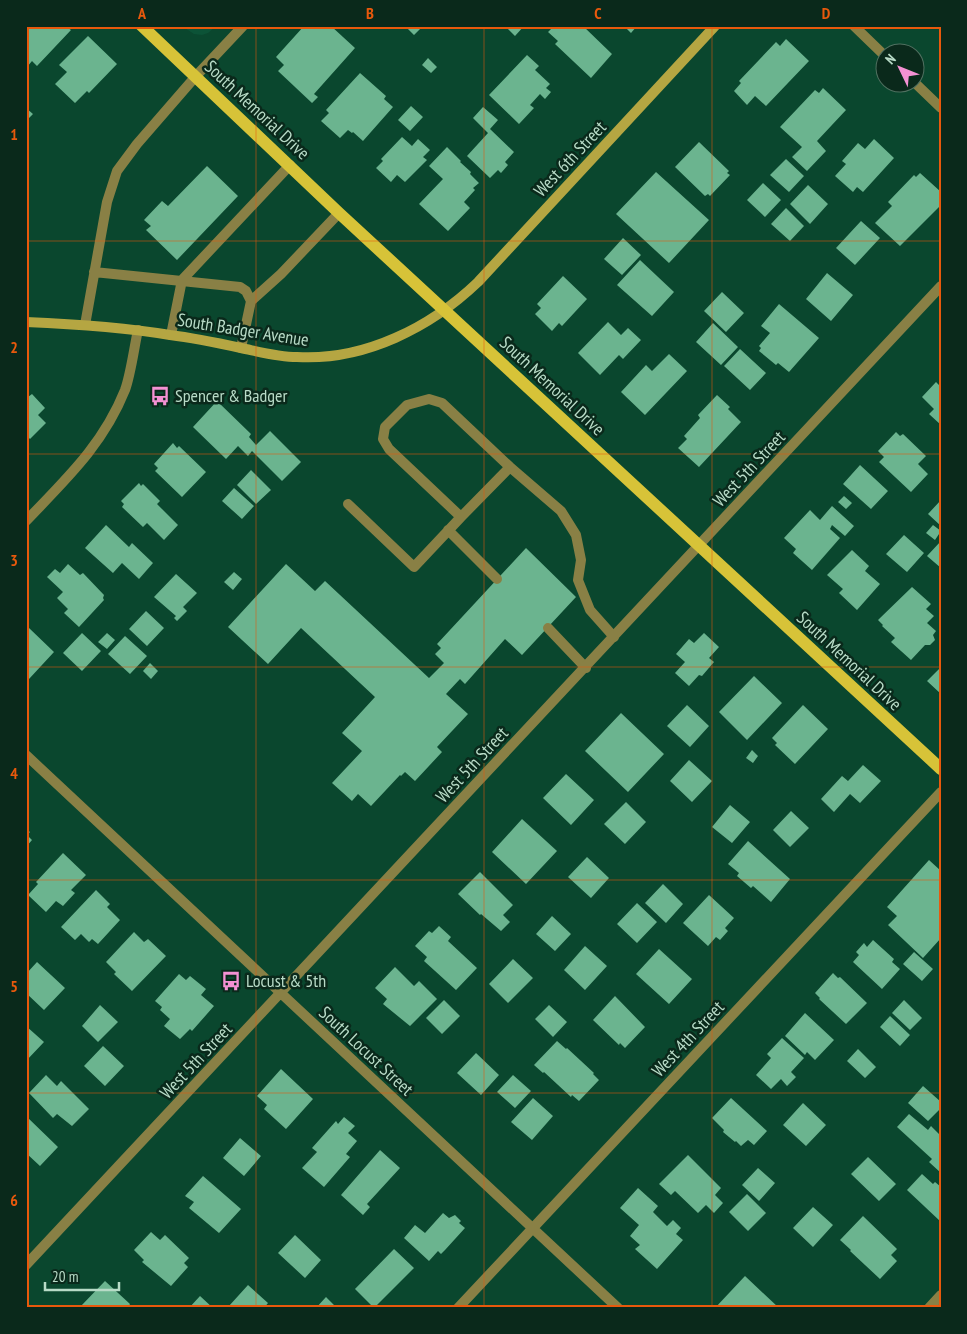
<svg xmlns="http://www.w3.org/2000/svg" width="967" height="1334" font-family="'PT Sans Narrow',sans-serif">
<rect width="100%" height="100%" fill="#0a472e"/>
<path fill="#0c5337" d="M182 26H216L208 33 202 35 194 34Z"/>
<path fill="#6bb48f" d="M26 26H69L68 28 71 30 37 66 32 61 27 67Z
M304 26 309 29 312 26H331L355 48 314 94 318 97 312 103 278 71 284 65 276 57Z
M405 26H423L414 35Z
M505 26H524L515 36Z
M554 26H583L612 54 591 78 555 44 558 41 548 32Z
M624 26H637L631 33Z
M88 36 117 64 89 93 87 91 75 103 55 84 67 72 59 65Z
M786 39 809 61 766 106 755 96 747 105 734 91 741 83 739 81 776 42 780 46Z
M527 55 539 66 535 70 550 84 546 88 551 92 545 99 540 94 530 105 534 108 519 124 489 95Z
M428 58 437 67 431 73 422 65Z
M360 73 386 96 384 99 393 107 363 141 353 132 352 133 348 130 340 138 321 121 329 113 326 110Z
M823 88 846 110 817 141 826 151 807 171 792 157 802 147 780 127 815 90 819 93Z
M411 106 423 117 410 131 398 120Z
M483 107 498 120 490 129 514 152 505 162 508 165 501 173 498 170 490 178 467 156 488 133 473 118Z
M26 108 33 114 26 121Z
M402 137 412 146 418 139 430 150 423 157 427 160 405 182 397 175 391 182 376 168 383 161 381 159Z
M874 139 894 158 863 192 857 187 853 192 835 176 846 164 842 161 858 143 865 149Z
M699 142 729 171 727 173 730 175 710 196 708 194 705 196 675 167Z
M447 147 461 161 460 162 471 172 470 174 479 183 473 188 475 190 464 202 470 208 448 231 419 204 443 179 429 166Z
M786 159 804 176 789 192 770 175Z
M207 166 238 196 177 260 146 230 151 226 144 220 162 201 168 206Z
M656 172 709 220 669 263 616 214Z
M920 173 941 192V205L900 246 875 223 892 206 888 202 914 175 916 177Z
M763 183 781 200 765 217 747 200Z
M808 185 828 204 810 224 790 204Z
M786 208 804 226 790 241 771 224Z
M861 221 880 238 855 265 836 248Z
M623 238 641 255 622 275 604 259Z
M640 260 674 292 652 316 617 285Z
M827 273 853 295 831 321 806 299Z
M563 276 587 299 562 326 559 323 552 331 535 314 541 308 537 304Z
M722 292 744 313 726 332 704 311Z
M779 304 819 338 789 372 778 363 776 365 759 351 761 348 759 346 770 333 761 326Z
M608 322 621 335 628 328 641 340 623 359 619 355 600 375 578 353Z
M713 323 738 347 721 365 696 342Z
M740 349 766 373 750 390 724 366Z
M669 354 687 371 645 415 621 392 646 365 652 371Z
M936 382 941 387V425L929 414 934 409 922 397Z
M32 394 45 408 38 415 46 423 30 439 26 435V395L28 397Z
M717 395 730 407 728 409 741 422 699 467 678 448 687 439 684 436 700 418 698 415Z
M217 401 251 434 249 437 256 445 270 431 301 462 282 481 252 451 248 456 238 446 226 459 193 427Z
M896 432 900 436 903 434 926 456 918 464 928 474 911 492 879 462 884 457 878 451Z
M173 443 177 448 179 446 206 472 182 497 155 471 158 468 154 464Z
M860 465 888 491 871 509 843 484Z
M251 470 271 490 256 504 237 485Z
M139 483 141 486 143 484 160 501 157 504 178 525 164 540 147 523 143 527 122 507 124 504 121 501Z
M234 488 254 506 242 519 222 501Z
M844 496 852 503 846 509 838 502Z
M941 500V526L928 514Z
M832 506 854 526 845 536 832 525 830 529 840 538 812 570 793 553 796 549 784 538 810 510 820 520Z
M106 525 129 547 132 543 153 563 139 579 122 563 113 573 85 548Z
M933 525 941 531 935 540 926 533Z
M904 535 924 553 907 572 886 554Z
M941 541V568L927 556Z
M526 548 576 597 522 655 505 639 465 684 460 679 446 694 468 714 437 747 442 752 415 781 405 772 401 776 400 775 371 806 358 794 352 801 332 783 362 751 342 733 375 697 301 628 268 664 228 627 286 564 315 591 325 581 429 678 444 663 435 654 441 648 437 644Z
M852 550 869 566 865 571 880 584 857 610 839 593 843 589 827 575Z
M68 564 80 575 83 573 104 595 103 598 104 600 79 627 64 613 68 609 57 598 63 592 47 577 55 569 60 573Z
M234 572 242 579 233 590 224 582Z
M176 574 197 593 183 607 187 611 177 621 174 618 176 616 154 597Z
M912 587 931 604 926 609 934 616 927 623 936 631 933 635 935 640 930 645H925L911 660 891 642 895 638 882 626 883 625 878 620Z
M146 611 164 628 147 646 129 629Z
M26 628 28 630 29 628 54 652 29 679 26 676Z
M82 633 101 651 82 671 63 653Z
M107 633 115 640 107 649 98 642Z
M704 633 719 647 709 658 714 662 702 676 699 675 689 686 675 673 685 662 676 654 689 639 694 643Z
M125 636 147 656 130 674 108 654Z
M150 663 158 671 151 679 143 671Z
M941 667V694L927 681Z
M754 676 782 703 747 740 719 712Z
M687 705 709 726 690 747 667 726Z
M803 705 828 729 795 764 775 745 777 743 772 738Z
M621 713 664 754 628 792 585 751Z
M752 750 758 756 753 763 746 758Z
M689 760 712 781 692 802 670 781Z
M863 765 881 781 860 803 850 794 834 812 821 799 842 776 848 781Z
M566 774 594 800 571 825 543 798Z
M626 802 646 822 625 844 604 824Z
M730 805 750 822 732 843 712 827Z
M791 811 809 828 790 847 773 830Z
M522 819 557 851 526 884 492 852Z
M26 829 30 832 27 835 32 840 26 847Z
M748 841 790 879 771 902 753 886 751 888 737 876 739 873 728 864Z
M63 853 86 875 71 890 75 893 63 906 56 901 46 912 28 895 38 884 36 882Z
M587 857 609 878 591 898 568 877Z
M929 860 941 871V938L923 958 888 925 897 916 887 907Z
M480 872 513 905 503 915 510 922 501 931 481 914 480 915 458 894Z
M663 884 683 904 666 923 645 903Z
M96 890 110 904 107 907 120 920 98 944 92 939 89 942 81 934 75 940 61 927Z
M709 895 734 918 725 928 728 931 720 940 716 937 708 946 683 923Z
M637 903 657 922 637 943 617 924Z
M552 916 571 934 555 951 536 934Z
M439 926 451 937 448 941 477 968 456 990 424 961 427 957 415 946 429 931 432 933Z
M134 932 144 942 148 939 166 956 132 991 114 974 116 972 106 962Z
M873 940 894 959 892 962 900 969 882 989 853 962 859 955 856 952 864 943 867 947Z
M585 946 607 966 585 990 564 970Z
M659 949 692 979 669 1004 636 974Z
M914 952 933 969 922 981 903 964Z
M513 959 533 978 508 1003 489 984Z
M37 962 65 988 44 1010 26 993V974Z
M395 967 414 986 419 981 437 999 410 1026 383 1004 387 999 375 988Z
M833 973 838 978 840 977 867 1003 846 1024 819 999 820 998 815 993Z
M179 974 186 980 190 976 206 989 201 995 214 1006 192 1031 190 1029 180 1039 164 1026 170 1019 160 1010 162 1007 155 1001Z
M615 996 645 1027 625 1048 620 1043 619 1045 593 1020Z
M444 1000 460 1016 442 1034 426 1018Z
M904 1000 922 1018 910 1030 892 1013Z
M100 1005 118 1022 98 1042 82 1026Z
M549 1005 567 1022 553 1037 535 1019Z
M805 1013 834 1040 815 1060 807 1052 805 1055 785 1036Z
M890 1016 910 1035 900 1046 880 1027Z
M26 1026 44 1042 26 1061Z
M782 1038 804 1058 791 1072 796 1077 787 1086 781 1079 771 1089 756 1075 771 1058 767 1054Z
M557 1041 566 1049 567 1048 594 1073 593 1074 599 1080 579 1101 572 1095 571 1097 544 1072 543 1073 534 1065Z
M103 1046 124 1066 105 1086 84 1066Z
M858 1049 876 1067 865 1078 847 1061Z
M476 1053 499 1075 481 1095 457 1073Z
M281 1069 313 1099 286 1129 264 1109 267 1105 257 1096Z
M46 1075 57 1086 61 1081 89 1109 72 1126 57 1114 53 1118 29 1093Z
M513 1075 531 1091 515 1108 497 1092Z
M923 1086 941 1102V1108L928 1121 908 1103Z
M533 1098 553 1116 532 1140 511 1122Z
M731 1098 767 1131 754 1145 748 1140 741 1146 736 1141 735 1142 723 1132 724 1130 712 1118Z
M803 1103 826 1125 806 1146 783 1125Z
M909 1114 928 1130 931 1126 941 1136V1173L929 1162 932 1159 897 1127Z
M27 1117 58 1147 40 1166 26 1153Z
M344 1117 355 1126 348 1133 357 1141 346 1154 350 1157 324 1187 302 1168 317 1152 312 1148 336 1121 338 1124Z
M240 1138 261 1156 244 1176 223 1158Z
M380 1150 400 1168 367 1204 370 1207 363 1215 341 1195Z
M688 1155 721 1188 715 1195 723 1203 714 1213 706 1205 698 1213 675 1191 671 1195 659 1184Z
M868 1157 896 1184 879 1201 851 1174Z
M758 1168 775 1183 759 1201 742 1185Z
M922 1174 933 1184 935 1182 941 1187V1222L907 1190Z
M203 1176 241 1209 219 1233 189 1208 194 1202 185 1196Z
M638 1188 658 1206 653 1212 667 1226 673 1220 681 1228 676 1234 683 1240 657 1269 635 1249 640 1245 630 1236 639 1225 620 1208Z
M747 1194 766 1213 748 1231 729 1212Z
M813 1207 833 1225 813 1247 793 1228Z
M443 1213 449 1218 455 1215 461 1221 459 1223 465 1228 445 1250 441 1254 438 1251 429 1261 404 1238 415 1225 425 1233Z
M863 1216 897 1249 891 1255 897 1261 880 1279 850 1251 851 1250 840 1240Z
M151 1232 160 1240 165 1235 189 1258 184 1263 188 1267 171 1286 142 1262 144 1260 134 1250Z
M295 1235 321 1260 305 1278 278 1253Z
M394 1249 414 1268 374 1308 355 1289Z
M745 1276 779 1308H715Z
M105 1281 130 1304 129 1306 131 1308H83L81 1306Z
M248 1285 268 1303 264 1308H230L229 1306Z
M200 1296 213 1308H189Z
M326 1297 337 1308H316Z"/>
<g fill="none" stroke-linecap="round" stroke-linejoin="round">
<path stroke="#898045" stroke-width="10" d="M94 272 240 287 246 291 251 301 241 348
M251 301 281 274 339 213
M85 325 107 202 117 171 137 144 196 76
M171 335 182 280 290 165
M510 467 461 517 389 449 383 439 385 427 407 405 429 399 442 403 510 467 561 511 576 535 581 560 578 580 590 610 614 637
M348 504 414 567 461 517
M448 530 497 579
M548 628 586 668"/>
<path stroke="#898045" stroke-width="10" d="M196 76 243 26
M26 755 618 1308
M26 1265 941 286
M458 1308 941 792
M929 1308 941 1295"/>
<path stroke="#898045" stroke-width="10" d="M854 26 884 55
M914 82 941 108
M26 521C66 479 103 445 125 390 131 373 134 348 138 330"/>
<path stroke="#b5a642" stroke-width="10" d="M26 322C75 324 122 327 170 335 194 338 218 343 241 348 260 352 278 357 297 357 365 361 431 327 478 282L715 26"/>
<path stroke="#d7c338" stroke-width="12" d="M142 26 339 213 941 769"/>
</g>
<path fill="none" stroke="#e8590c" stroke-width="1" stroke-opacity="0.55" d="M256 26V1308M484 26V1308M712 26V1308M26 241H941M26 454H941M26 667H941M26 880H941M26 1093H941"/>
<defs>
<symbol id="bus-bare" viewBox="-9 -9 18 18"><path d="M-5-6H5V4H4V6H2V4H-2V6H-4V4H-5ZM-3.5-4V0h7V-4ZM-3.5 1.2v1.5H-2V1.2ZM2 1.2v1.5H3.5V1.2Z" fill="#f491d3" stroke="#0a291b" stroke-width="2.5" paint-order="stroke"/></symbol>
</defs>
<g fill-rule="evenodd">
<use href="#bus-bare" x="146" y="382" width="28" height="28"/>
<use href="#bus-bare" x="217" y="967" width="28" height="28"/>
</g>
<g text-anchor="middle" stroke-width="5" stroke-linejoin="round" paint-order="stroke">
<g font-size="18" fill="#b8dbc7" stroke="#0a291b">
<text transform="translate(257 110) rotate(43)" y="6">South Memorial Drive</text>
<text transform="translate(570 159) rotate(-47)" y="6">West 6th Street</text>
<text transform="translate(243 330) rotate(9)" y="6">South Badger Avenue</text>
<text transform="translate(552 386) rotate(43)" y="6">South Memorial Drive</text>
<text transform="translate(749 469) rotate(-47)" y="6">West 5th Street</text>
<text transform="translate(849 661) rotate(43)" y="6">South Memorial Drive</text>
<text transform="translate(472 765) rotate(-47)" y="6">West 5th Street</text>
<text transform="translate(688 1039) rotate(-47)" y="6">West 4th Street</text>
<text transform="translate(366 1051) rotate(43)" y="6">South Locust Street</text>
<text transform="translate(196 1061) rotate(-47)" y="6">West 5th Street</text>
</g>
<g font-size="18" fill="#b8dbc7" stroke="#0a291b" text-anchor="start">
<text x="175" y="402">Spencer &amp; Badger</text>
<text x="246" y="987">Locust &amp; 5th</text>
</g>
</g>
<rect width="967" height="1334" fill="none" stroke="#0a291b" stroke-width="55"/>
<g transform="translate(900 68) rotate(313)"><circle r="24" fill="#0a291b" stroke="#507060"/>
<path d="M0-4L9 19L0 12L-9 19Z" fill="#f491d3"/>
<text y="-8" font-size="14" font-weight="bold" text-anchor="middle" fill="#b8dbc7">N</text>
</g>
<path d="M45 1282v8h74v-8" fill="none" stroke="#b8dbc7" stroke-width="2.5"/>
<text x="52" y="1282" font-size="15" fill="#b8dbc7" stroke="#0a291b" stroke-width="4" paint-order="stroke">20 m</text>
<rect x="28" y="28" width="912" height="1278" fill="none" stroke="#e8590c" stroke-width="2"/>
<g font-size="16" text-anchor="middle" font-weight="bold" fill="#e8590c">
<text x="142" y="19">A</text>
<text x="370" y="19">B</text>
<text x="598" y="19">C</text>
<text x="826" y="19">D</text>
<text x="14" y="140">1</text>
<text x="14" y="353">2</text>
<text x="14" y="566">3</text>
<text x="14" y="779">4</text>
<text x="14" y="992">5</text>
<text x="14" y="1206">6</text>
</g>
</svg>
